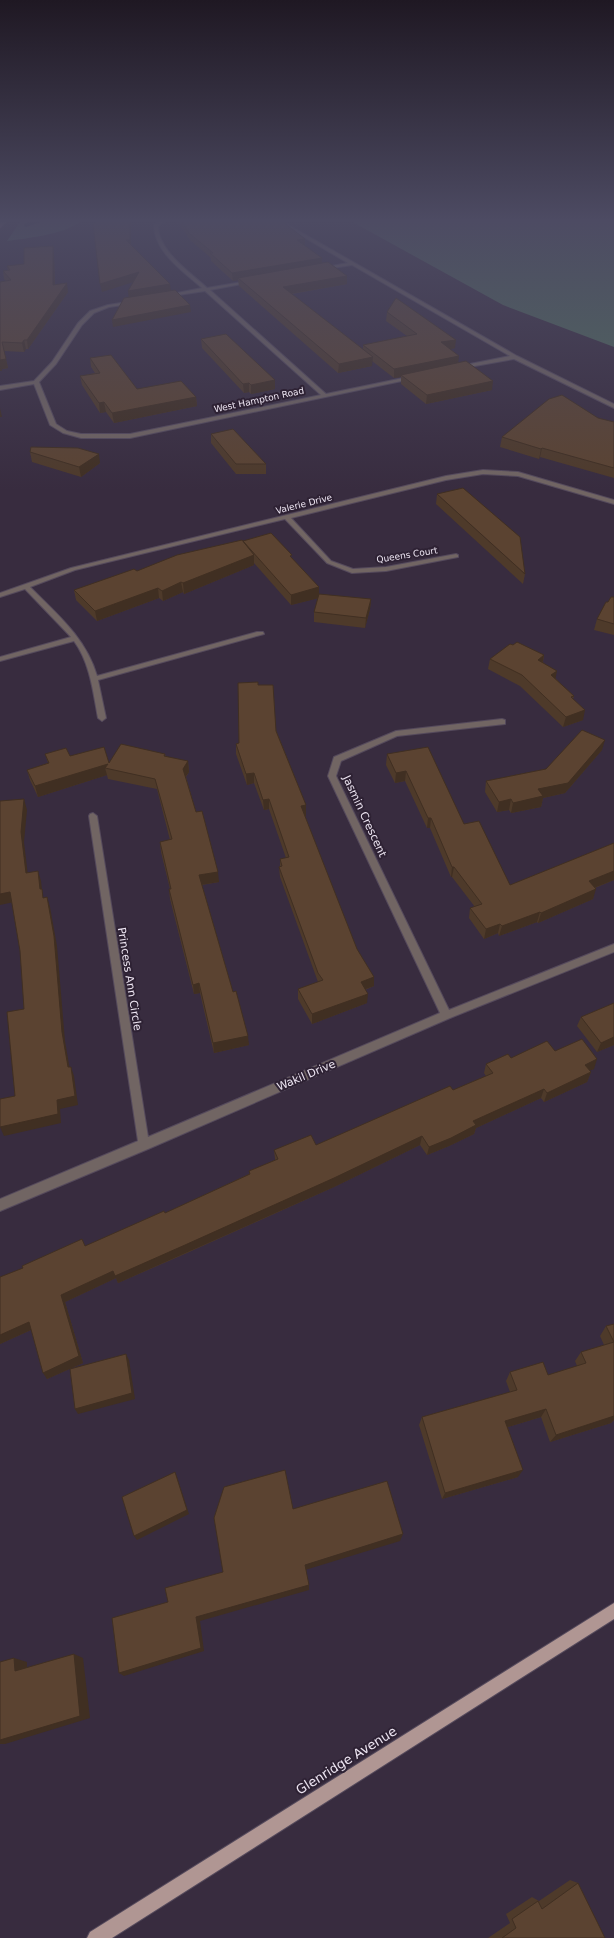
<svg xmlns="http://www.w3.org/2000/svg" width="614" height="1938" font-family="'DejaVu Sans',sans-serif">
<rect width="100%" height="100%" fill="#382c3f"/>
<path fill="#516e5e" d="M22 219H83C69 234 28 238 7 241Z
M347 219H614V347L503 305Z"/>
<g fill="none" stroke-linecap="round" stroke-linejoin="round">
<path stroke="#021f2d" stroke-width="3.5" d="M26 225 44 219"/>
<defs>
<path id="minor" d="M163 219H168L158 226C158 251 190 272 207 288L254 280 252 282 210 290 326 394 413 376 416 378 130 438H81L63 433 50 425 34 384 0 390V386L34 381 52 362 78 323 90 311 108 305 134 301 136 303 109 307 94 313 82 325 56 364 39 382 56 424 67 431 81 434H130L321 395 205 291 165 297 167 295 202 288C184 272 154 252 154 225Z
M273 219H278L517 356 614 404V408L514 359 458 369V367L460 366 510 356 352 265 319 270 321 268 348 263Z
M483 470 518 472 614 500V504L518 476 483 474 446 480 291 518 331 561 353 569 386 567 456 554 458 555V557L386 571 352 573 327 563 285 519 75 570 30 587C57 614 86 638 97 676L257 632H263L264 634 98 680 106 718 102 721 98 718C93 691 90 663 74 641L0 661V657L71 637 25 589 0 597V593L71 568 446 476Z
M502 719 505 720V724L397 736 341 761 336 776 449 1010 614 944V952L450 1018 148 1149 0 1211V1199L138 1141 89 816 90 814 93 813 97 816 148 1137 440 1013 328 776 334 757 396 731Z"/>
<path id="major" d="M5 219H9L0 228V224Z
M614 1603V1619L112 1938H87L90 1932Z"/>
</defs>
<use href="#minor" stroke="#554a5c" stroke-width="2"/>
<use href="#major" stroke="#554a5c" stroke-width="2"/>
<use href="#minor" fill="#716563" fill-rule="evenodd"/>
<use href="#major" fill="#b09693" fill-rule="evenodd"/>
</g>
<path fill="#4e3a2a" d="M176 219H279L305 239V246L322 263 347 284 292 294 363 350V345L407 336 386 321 387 312 455 348 450 349 458 363 492 390 426 404 401 384V377L394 378 372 361V366L338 373 239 286 238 280 233 281 211 261V258L190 240Z
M53 246 54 254 55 285 68 292 28 349H26L24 352 4 351 8 368 2 369V371H0V282L6 281 4 279 3 271 8 270 7 266 24 264Z
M201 339 275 389 251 394 249 392 244 393 202 348Z
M90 358 137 389 196 397 197 406 114 423 106 412 100 413 82 385 80 376 95 373 91 367Z
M598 418 614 422V478L540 457 539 459 500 447 502 437Z
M211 434 266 464V474H236L211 443Z
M30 452 100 463 81 477 32 462Z
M437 494 525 574 523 584 436 504Z
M243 541 292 559 319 595 371 599 370 609 365 628 314 622V612L318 598 291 605 254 563V565L184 594 183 592 163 601 159 598 97 621 76 600 74 590 137 571Z
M614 597V635L594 630 597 619Z
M544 655 543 662 555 678 574 696 573 699 583 720 563 727 520 686 488 669 490 659Z
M258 685 306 805V816H304L357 949 374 986 365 990 367 1003 312 1024 298 999V989L318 982 280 877 279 867 280 866V859L286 858 269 809 264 810 254 783 247 785 236 754V744L239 743Z
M602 750 565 793 543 798 541 807 511 813 509 810 497 812 485 792 486 781 546 769Z
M45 754 70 756 109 763 165 754 166 757 188 761 189 772 186 777 196 812 219 882 202 885 233 992 249 1045 214 1053 200 993 194 994 170 899 169 889H170L161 852 160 842 170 840 157 789 108 779 107 775 38 797 30 780 27 770 48 763Z
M387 754 464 824 510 885 614 843V880L595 888 593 899 538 923 537 922 499 936 498 933 484 939 469 918 470 908 475 907 452 877H451L430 828H427L405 781 395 783 386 765Z
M581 1017 614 1045 597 1052 577 1026Z
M555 1051 594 1069 589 1070 591 1072 587 1082 544 1102 541 1098 476 1128 474 1134 449 1146 427 1155 420 1145 334 1187 187 1253 118 1283 116 1278 65 1302 83 1363 47 1379 31 1330 0 1344V1277L85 1246 165 1213 249 1174V1171L275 1160V1159L274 1150 316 1145 453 1090 486 1076 484 1073 486 1064 511 1058Z
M614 1324V1420L611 1423 550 1442 541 1417 508 1427 518 1477 442 1499 419 1425 422 1417 510 1392 506 1381 510 1372 548 1375 577 1366 575 1361 581 1352 604 1345 600 1336 606 1326Z
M570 1880 578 1883 605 1938H488L510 1923 506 1914 532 1897 539 1901Z"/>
<path fill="#402f22" d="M130 219H131V248L126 240Z
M305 239V246L297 240Z
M53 246 54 254 55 294 53 285Z
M322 258V266L238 278V280L233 281 232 273Z
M139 272 140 280 102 292 100 284Z
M347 276V284L283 295V287Z
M67 283 68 292 28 349 27 340Z
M170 284 171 292 129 300 128 291Z
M190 305 191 312 113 327 112 320Z
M24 340 26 349 24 352 22 343Z
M456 340 455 348 440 352 441 342Z
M459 356 458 365 401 375V377L394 378V369Z
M373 357 372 366 338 373 339 364Z
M6 359 8 368 2 369V371H0V360Z
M275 380V389L251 394V385Z
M493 381 492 390 426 404 427 395Z
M249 383V392L244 393 243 384Z
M196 397 197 406 114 423 112 413Z
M104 402 106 412 100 413 99 403Z
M0 408 2 417H0Z
M542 448 540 457 539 459 541 449Z
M99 454 100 463 81 477 79 467Z
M254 555V565L184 594 183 583Z
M181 582 183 592 163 601 162 591Z
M319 587V598L291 605V595Z
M158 588 159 598 97 621 95 611Z
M371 599 370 609 365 628 366 618Z
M544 655 542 665 538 660Z
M557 671 555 681 551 675Z
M585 710 583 720 563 727 566 717Z
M605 740 602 750 565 793 543 798 541 807 511 813 513 803 538 789Z
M188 761 189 772 184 779 183 769Z
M108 764 105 768 107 775 38 797 35 786Z
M406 771 405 781 395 783 396 773Z
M254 773V783L247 785 246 774Z
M24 799 27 810 24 842 29 884 26 873 21 832Z
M269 799V809L264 810 263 800Z
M511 799 509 810 497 812 499 802Z
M306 805V816L301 817V806Z
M428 818H431L430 828H427Z
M452 867H454L452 877H451Z
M38 871 41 881 43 899 40 889Z
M614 871V880L586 891 589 881Z
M218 872 219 882 200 885 199 875Z
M596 889 593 899 538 923 541 913Z
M10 892 14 902 0 905V894Z
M47 897 50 907 57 946 65 1041 71 1076 68 1067 62 1032Z
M540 912 537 922 499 936 502 926Z
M500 924 498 933 484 939 486 929Z
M374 977V986L360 991 361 982Z
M199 983 200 993 194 994 193 985Z
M368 994 367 1003 312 1024V1014Z
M248 1036 249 1045 214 1053 213 1043Z
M614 1037V1045L597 1052 601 1043Z
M597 1059 594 1069 581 1074 585 1065Z
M71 1067 74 1076 78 1105 60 1109 61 1123 4 1136 0 1127 57 1100Z
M591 1072 587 1082 544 1102 547 1093Z
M544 1089 541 1098 476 1128 474 1134 449 1146 427 1155 429 1147 473 1121Z
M422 1136 420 1145 334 1187 118 1283 116 1278 65 1302 83 1363 47 1379 43 1373 61 1295 113 1271Z
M29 1322 33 1329 0 1344V1335Z
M126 1354 129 1360 135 1399 78 1414 75 1409Z
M546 1409 541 1417 501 1429 505 1421Z
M614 1416V1420L611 1423 550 1442 556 1435Z
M523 1470 518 1477 442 1499 445 1493Z
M175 1472 177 1477 189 1514 137 1540 134 1536Z
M403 1534 400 1541 305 1570V1565Z
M309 1585V1590L200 1621 204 1651 124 1676 119 1673 196 1617Z
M74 1654 83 1658 90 1718 5 1744H0V1740Z
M14 1658 27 1662V1674L15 1671Z"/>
<path fill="#5b4331" stroke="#402f22" d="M100 219H130V240H126L170 284 128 291 139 272 100 284 93 224Z
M180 219H279L305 239 297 240 322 258 232 273 210 253H213L189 233Z
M53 246V285L67 283 27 340H24L22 343 2 342 6 359 0 360V282L11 280 3 271 10 270 7 266 24 264V248Z
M328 262 347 276 283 287 373 357 339 364 238 278Z
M175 290 190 305 112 320 124 298Z
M396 298 456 340 441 342 459 356 394 369 363 345 417 334 387 312Z
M226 334 275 380 251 385 249 383 243 384 201 339Z
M111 355 137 389 181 381 196 397 112 413 104 402 99 403 80 376 100 373 90 358Z
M466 361 493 381 427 395 401 375Z
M562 395 598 418 614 422V468L542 448 541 449 502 437 549 399Z
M233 429 266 464H236L211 434Z
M31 447 78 448 99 454 79 467 30 452Z
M463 488 520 537 525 574 437 494Z
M271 533 292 555 290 556 319 587 291 595 243 541Z
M242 540 254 555 183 583 181 582 162 591 158 588 95 611 74 590 134 569 137 571 177 555Z
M319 594 371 599 366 618 314 612Z
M611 597H614V624L597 619 606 602H608Z
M517 642 544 655 538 660 557 671 551 675 574 696 571 697 585 710 566 717 522 675 490 659 510 644 513 645Z
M258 682V685H273L276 731 306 805 301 806 357 949 374 977 361 982 368 994 312 1014 298 989 323 980 318 973 279 867 282 866 280 859 289 857 269 799 263 800 254 773 246 774 236 744 239 743 238 683Z
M582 730 605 740 568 783 538 789 543 796 513 803 511 799 499 802 486 781 546 769Z
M121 744 165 754 164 756 188 761 183 769 196 812 202 811 218 872 199 875 233 992 236 991 248 1036 213 1043 199 983 193 985 169 889H171L160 842 172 839 155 779 105 768 108 764 35 786 27 770 49 763 45 754 66 748 70 756 104 747 109 763Z
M428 747 464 824 479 821 510 885 614 843V871L589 881 596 889 541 913 540 912 502 926 500 924 486 929 470 908 482 904 454 867H452L431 818H428L406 771 396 773 387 754Z
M24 799 21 832 26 873 38 871 40 889H42L43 898 47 897 54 936 62 1032 68 1067H71L75 1096 57 1100 58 1114 0 1127V1099L15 1096 7 1012 24 1009 20 951 10 892 0 894V801Z
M614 1003V1037L601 1043 581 1017Z
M582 1039 597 1059 585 1065 591 1072 547 1093 544 1089 473 1121 476 1125 451 1138 429 1147 422 1136 334 1178 185 1245 115 1276 113 1271 61 1295 79 1356 43 1373 29 1322 0 1335V1277L23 1268 22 1266 82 1239 85 1246 164 1211 165 1213 250 1174 249 1171 278 1159 274 1150 311 1135 316 1145 450 1086 453 1090 493 1073 486 1064 508 1054 511 1058 547 1041 555 1051Z
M614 1324V1342L606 1326Z
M614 1342V1416L556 1435 546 1409 505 1421 523 1470 445 1493 422 1417 517 1390 510 1372 543 1362 548 1375 586 1363 581 1352Z
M126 1354 132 1393 75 1409 70 1369Z
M285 1470 293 1509 387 1481 403 1534 305 1565 309 1585 196 1617 201 1648 119 1673 112 1618 168 1602 165 1588 223 1572 214 1518 224 1487Z
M175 1472 187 1510 134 1536 122 1497Z
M74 1654 80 1716 0 1740V1662L14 1658 15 1671Z
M578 1883 605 1938H502L516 1928 512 1919 538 1901 542 1909Z"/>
<linearGradient id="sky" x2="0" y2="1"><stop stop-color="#1f1823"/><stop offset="0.45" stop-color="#4d4b63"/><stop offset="1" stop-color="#4d4b63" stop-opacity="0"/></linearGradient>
<rect width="614" height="490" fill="url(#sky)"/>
<g text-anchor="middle" stroke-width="4" stroke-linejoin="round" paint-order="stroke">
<g font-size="9" fill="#ede5f2" stroke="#2e2234">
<text transform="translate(259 400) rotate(-12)" y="3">West Hampton Road</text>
<text transform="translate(304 504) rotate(-14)" y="3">Valerie Drive</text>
<text transform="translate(407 555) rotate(-9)" y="3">Queens Court</text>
</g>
<g font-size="11" fill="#ede5f2" stroke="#2e2234">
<text transform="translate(365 816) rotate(65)" y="4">Jasmin Crescent</text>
<text transform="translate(130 979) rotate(81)" y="4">Princess Ann Circle</text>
<text transform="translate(306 1075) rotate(-23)" y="4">Wakil Drive</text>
</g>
<g font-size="13" fill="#ede5f2" stroke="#2e2234">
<text transform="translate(346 1760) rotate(-32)" y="5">Glenridge Avenue</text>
</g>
</g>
</svg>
